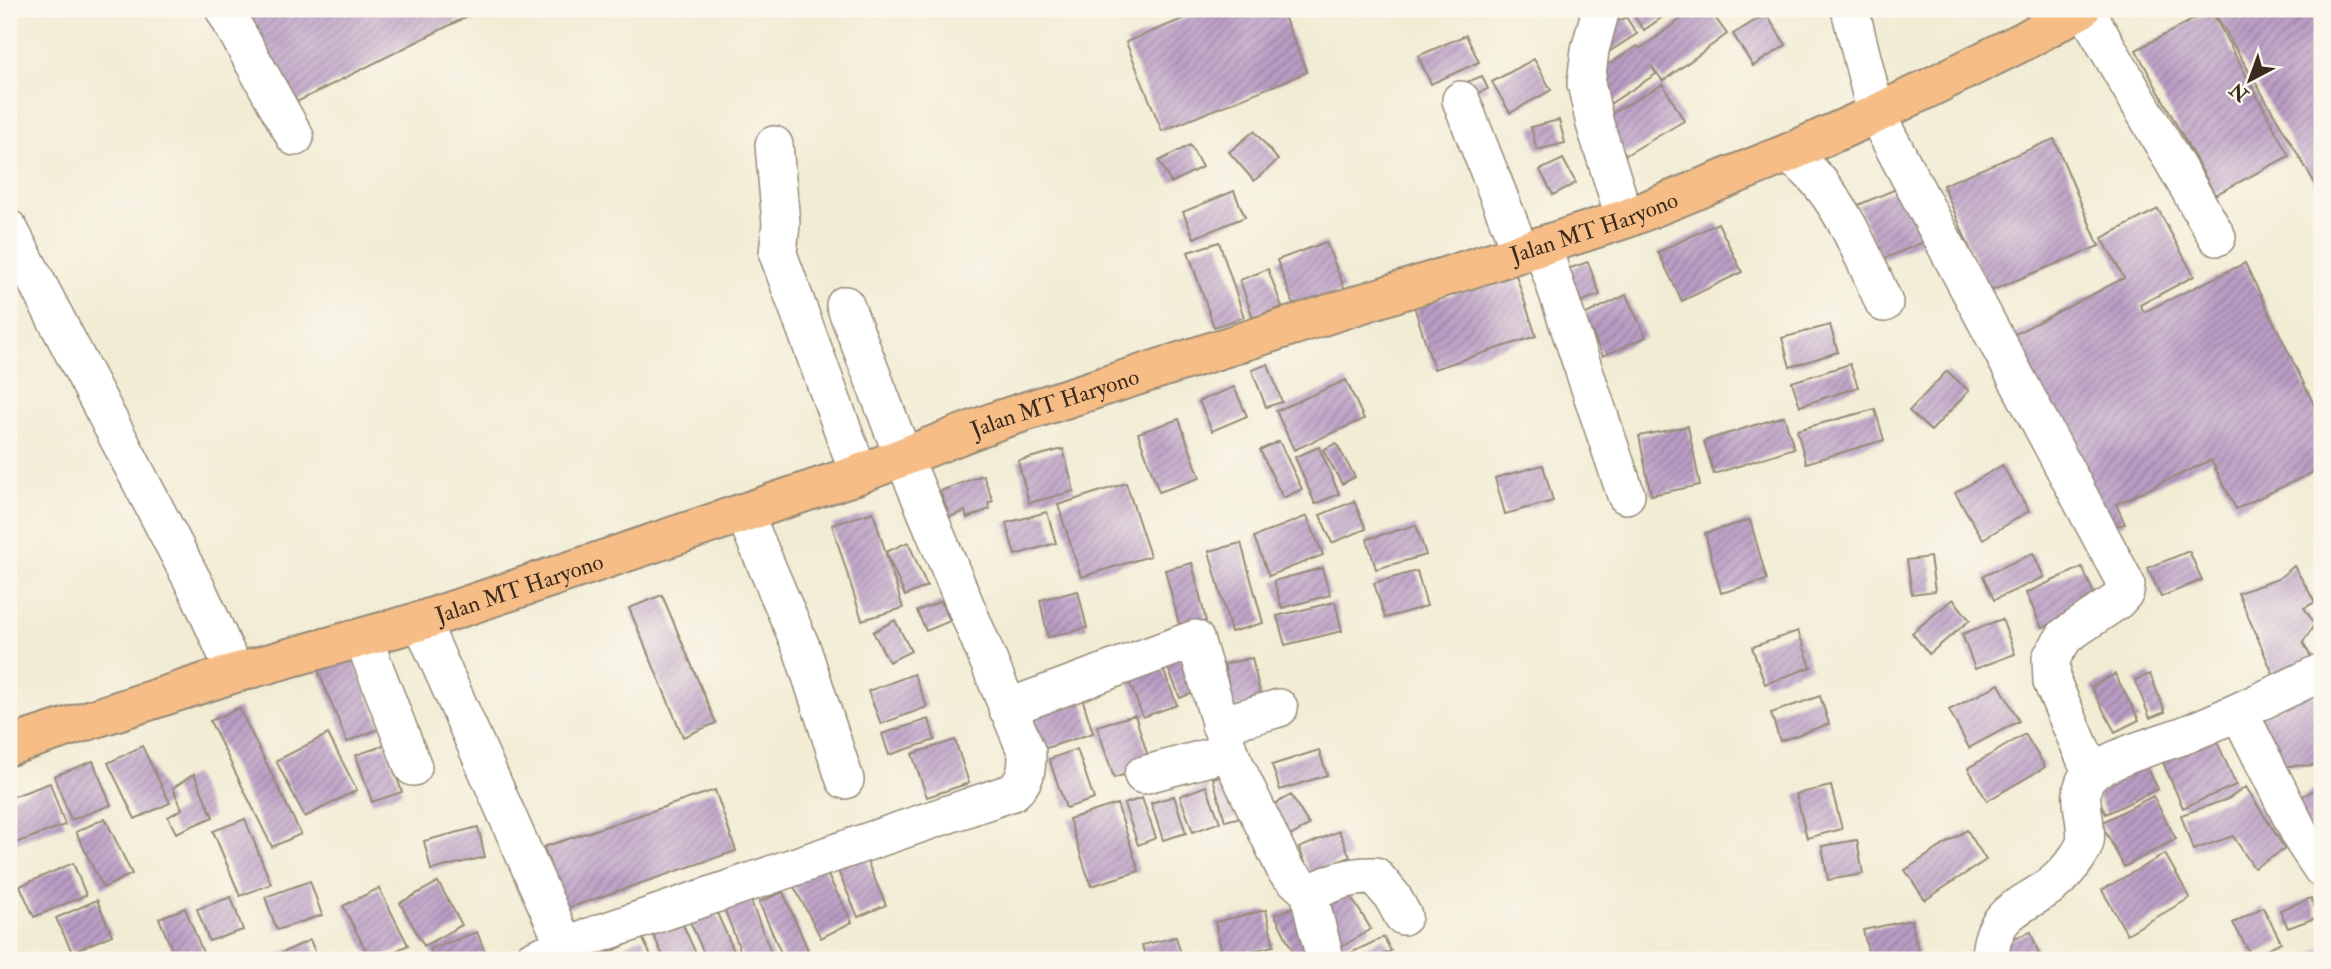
<svg xmlns="http://www.w3.org/2000/svg" width="2331" height="969" font-family="'IM FELL Double Pica',serif">
<defs>
<pattern id="building-hatch" width="6" height="6" patternUnits="userSpaceOnUse" patternTransform="scale(1.75)"><rect width="6" height="6" fill="#b99cc4"/><path d="M-1 1l2-2M0 6l6-6M5 7l2-2" fill="none" stroke="#987f9f"/></pattern>
</defs>
<rect width="100%" height="100%" fill="#fbf7ec"/>
<filter id="ink" filterUnits="userSpaceOnUse"><feTurbulence type="fractalNoise" baseFrequency=".0143" numOctaves="2"/><feDisplacementMap in="SourceGraphic" scale="14" xChannelSelector="R" yChannelSelector="G"/><feConvolveMatrix kernelMatrix="1 2 1 2 8 2 1 2 1" color-interpolation-filters="sRGB"/></filter>
<filter id="wash" filterUnits="userSpaceOnUse"><feTurbulence type="fractalNoise" baseFrequency=".00686" numOctaves="4" result="noise"/><feDisplacementMap in="SourceGraphic" scale="28" xChannelSelector="R" yChannelSelector="G"/><feGaussianBlur stdDeviation="1.57" result="paint"/><feColorMatrix in="noise" values="0 0 0 0 0 0 0 0 0 0 0 0 0 0 0 0 0 1.4 0 .05"/><feComposite in="paint" operator="in"/></filter>
<g filter="url(#wash)">
<rect width="100%" height="100%" fill="#f2ecd4"/>
<g id="blocks">
<path fill="url(#building-hatch)" d="M239 9H482L289 106Z
M1207 9H1281L1307 72 1162 131 1126 42Z
M1629 9H1674L1644 30Z
M1695 9H1709L1727 34 1663 81 1651 65 1656 74 1608 105 1589 76 1638 46 1640 49Z
M2231 9H2322V191L2320 192 2217 17Z
M2211 10 2289 156 2215 195 2136 50Z
M1766 14 1786 45 1753 66 1733 34Z
M1626 17 1637 34 1610 51 1599 33Z
M1466 35 1479 62 1431 84 1418 56Z
M1534 59 1551 90 1510 113 1492 82Z
M1482 76 1488 89 1473 95 1467 82Z
M1663 84 1684 121 1626 155 1604 118Z
M1559 120 1565 143 1537 150 1531 127Z
M1254 131 1278 160 1254 181 1229 152Z
M2054 139 2099 246 1988 292 1943 185Z
M1190 145 1202 167 1171 183 1159 161Z
M1563 159 1576 183 1553 195 1540 170Z
M1908 184 1931 239 1881 260 1858 205Z
M1234 191 1245 217 1194 238 1183 212Z
M2158 209 2194 276 2140 305 2144 312 2245 263 2322 421V468L2236 509 2211 460 2116 504 2125 524 2108 527 2011 336 2124 278 2102 238Z
M1718 223 1742 272 1682 301 1658 252Z
M1219 242 1244 317 1214 327 1188 252Z
M1326 242 1345 290 1295 309 1277 260Z
M1588 262 1600 295 1576 303 1564 270Z
M1268 269 1282 307 1253 318 1240 280Z
M1516 275 1536 336 1434 369 1414 306Z
M1626 295 1646 337 1603 356 1584 315Z
M1830 325 1838 352 1790 367 1782 338Z
M1268 364 1282 402 1266 407 1252 370Z
M1850 364 1858 387 1800 406 1792 382Z
M1947 371 1969 391 1931 431 1909 411Z
M1346 380 1364 419 1294 450 1276 411Z
M1234 387 1247 416 1212 431 1199 401Z
M1875 409 1884 440 1806 463 1797 430Z
M1784 416 1794 448 1714 474 1704 441Z
M1179 419 1200 478 1159 492 1138 433Z
M1688 426 1700 485 1651 495 1639 436Z
M1279 441 1302 489 1283 498 1260 450Z
M1336 443 1355 477 1342 484 1323 450Z
M1319 447 1339 494 1315 504 1295 457Z
M1063 449 1074 491 1029 503 1018 461Z
M1543 465 1553 501 1505 514 1495 478Z
M2002 465 2029 511 1983 539 1955 493Z
M983 475 993 501 988 503 990 509 967 518 965 511 950 517 940 491Z
M1126 483 1150 556 1081 577 1058 505Z
M1354 501 1366 529 1332 543 1320 515Z
M873 512 903 608 862 620 832 525Z
M1047 512 1056 543 1015 555 1006 523Z
M1307 516 1323 555 1269 576 1254 537Z
M1750 520 1767 580 1721 593 1705 533Z
M1416 525 1426 555 1376 569 1367 539Z
M908 542 927 586 905 596 886 552Z
M1241 543 1263 623 1231 632 1209 551Z
M2189 551 2202 580 2161 597 2148 568Z
M2033 553 2044 577 1994 600 1983 576Z
M1930 557 1935 591 1912 594 1907 560Z
M1192 563 1206 621 1180 628 1165 570Z
M2294 566 2315 602 2304 608 2315 624 2303 642 2316 666 2277 683 2238 593 2278 579Z
M2082 567 2098 602 2042 628 2026 593Z
M1322 568 1330 595 1282 608 1274 581Z
M1417 571 1427 606 1385 618 1374 583Z
M1078 591 1087 628 1048 637 1040 600Z
M662 595 716 723 683 737 629 608Z
M1953 599 1970 620 1929 654 1912 633Z
M941 601 950 621 926 631 917 611Z
M1335 602 1342 631 1285 645 1277 616Z
M2002 619 2015 654 1975 669 1962 634Z
M895 620 911 651 889 662 873 632Z
M1798 631 1811 667 1765 684 1752 647Z
M1187 655 1200 690 1180 698 1166 663Z
M352 656 381 728 347 742 318 670Z
M1158 656 1177 705 1143 717 1124 668Z
M1252 658 1262 702 1234 709 1224 664Z
M914 674 927 707 881 724 868 691Z
M2115 674 2139 720 2115 732 2091 687Z
M2150 674 2165 712 2150 718 2135 680Z
M1999 684 2019 721 1969 748 1949 710Z
M2312 689 2322 707V765L2287 766 2257 719Z
M1080 691 1093 733 1037 751 1024 709Z
M1820 696 1829 724 1780 741 1771 713Z
M239 708 301 834 272 847 210 721Z
M1135 715 1151 766 1114 778 1097 726Z
M929 719 935 740 889 755 882 734Z
M328 734 357 790 305 817 276 761Z
M2025 734 2045 767 1987 801 1968 768Z
M2215 737 2236 785 2183 808 2162 760Z
M955 740 969 783 927 797 912 754Z
M385 745 402 792 372 802 356 755Z
M142 746 170 803 135 819 108 763Z
M1077 749 1094 799 1066 808 1049 759Z
M1319 750 1327 775 1280 790 1272 765Z
M93 761 111 805 71 820 54 776Z
M2144 761 2158 789 2106 814 2092 785Z
M1236 772 1249 815 1225 821 1213 778Z
M194 774 213 817 176 833 168 817 182 809 173 788Z
M50 783 65 825 10 845 9 798Z
M1206 786 1220 822 1193 832 1180 796Z
M1831 786 1842 829 1807 838 1796 794Z
M2246 787 2285 849 2254 868 2233 836 2193 850 2181 815 2228 799Z
M2319 787 2322 792V825L2308 833 2291 803Z
M715 790 736 851 565 909 544 847Z
M1291 795 1309 825 1290 836 1273 805Z
M1174 796 1186 833 1163 840 1151 803Z
M2153 796 2176 839 2124 867 2101 823Z
M1142 798 1156 838 1138 845 1124 804Z
M1117 804 1139 871 1091 886 1069 819Z
M105 818 132 874 103 888 76 832Z
M245 819 271 884 240 896 213 831Z
M478 827 485 857 431 870 424 841Z
M1967 830 1986 860 1925 900 1905 870Z
M1339 831 1350 857 1310 874 1299 848Z
M1857 840 1863 874 1828 880 1822 846Z
M863 852 886 905 858 917 835 864Z
M2165 854 2190 898 2127 934 2102 890Z
M73 863 86 895 34 917 20 886Z
M822 864 852 922 821 938 791 881Z
M310 881 322 915 277 930 265 897Z
M438 882 462 925 424 946 400 903Z
M379 888 408 945 378 960H371L343 906Z
M747 891 774 960H744L721 900Z
M783 892 811 957 803 960H784L759 902Z
M1348 892 1371 929 1343 946 1320 908Z
M231 897 243 930 209 941 197 909Z
M2311 898 2318 917 2288 928 2280 910Z
M97 900 112 935 72 952 56 918Z
M713 904 738 960H707L687 915Z
M1293 907 1318 960H1297L1275 915Z
M2263 907 2281 942 2252 957 2233 923Z
M185 908 206 960H176L159 918Z
M1266 910 1274 946 1223 958 1215 922Z
M678 914 699 960H665L650 928Z
M1911 920 1920 960H1870L1863 930Z
M477 932 488 960H435L430 949Z
M2031 932 2041 960H2003L1997 944Z
M642 937 653 960H601L600 957Z
M1176 937 1182 958 1172 960H1146L1142 945Z
M1384 937 1391 951 1372 960H1336Z
M310 940 319 960H266Z
M2322 948V960H2304L2303 958Z"/>
</g>
</g>
<g filter="url(#ink)">
<use href="#blocks" fill-opacity="0" stroke="#968b79" stroke-width="2"/>
<g fill="none" stroke-linecap="round" stroke-linejoin="round">
<defs>
<path id="minor" d="M224 9 295 137
M1601 9 1590 50 1586 83 1595 124 1625 219
M1850 9 1876 114 2126 584 2125 592 2117 601 2065 636 2051 658 2052 682 2091 772
M2085 9 2217 237
M1461 100 1521 253
M774 145 781 223 778 254 859 474
M1786 154C1794 159 1802 164 1808 170 1842 203 1865 260 1884 303
M9 229 199 593 235 673
M1542 246 1626 495
M744 513 802 649 845 780
M421 621 571 960
M363 638 413 767
M1007 708 1195 639 1229 752 1286 871 1310 893
M2239 712 2304 842 2322 869
M1220 725 1279 708
M1143 775 1229 752
M532 960 563 946 1013 792C1026 780 1027 771 1027 753L903 456 845 305
M1325 960C1321 937 1312 916 1310 893 1333 882 1350 875 1375 876L1392 896 1403 916
M1990 960C1991 900 2037 908 2068 869 2074 863 2083 850 2085 842 2089 821 2073 793 2089 775 2094 770 2101 767 2107 764 2132 751 2156 745 2182 736 2230 717 2276 694 2322 672"/>
<g id="major">
<path id="s1" d="M9 746 235 673 421 621 859 474 999 420 1625 219 1786 154 1876 114 2024 41 2081 9"/>
</g>
</defs>
<use href="#minor" stroke="#968b79" stroke-width="40"/>
<use href="#major" stroke="#968b79" stroke-width="42"/>
<use href="#minor" stroke="#fff" stroke-width="37"/>
<use href="#major" stroke="#f6be86" stroke-width="38"/>
</g>
</g>
<g text-anchor="middle" stroke-width="5" stroke-linejoin="round" paint-order="stroke">
<g font-size="23" fill="#3b2a1e" stroke="#fbf7ec">
<text dy="8" stroke="none"><textPath href="#s1" startOffset="1668">Jalan MT Haryono</textPath></text>
<text dy="8" stroke="none"><textPath href="#s1" startOffset="1101">Jalan MT Haryono</textPath></text>
<text dy="8" stroke="none"><textPath href="#s1" startOffset="534">Jalan MT Haryono</textPath></text>
</g>
</g>
<rect width="2331" height="969" fill="none" stroke="#fbf7ec" stroke-width="35"/>
<g transform="translate(2250 80) rotate(221)" stroke="#fbf7ec" stroke-width="5" paint-order="stroke">
<path d="M0-5L12 26L0 18L-12 26Z" fill="#3b2a1e"/>
<text y="-10" font-size="19" font-weight="bold" text-anchor="middle" fill="#3b2a1e">N</text>
</g>
</svg>
